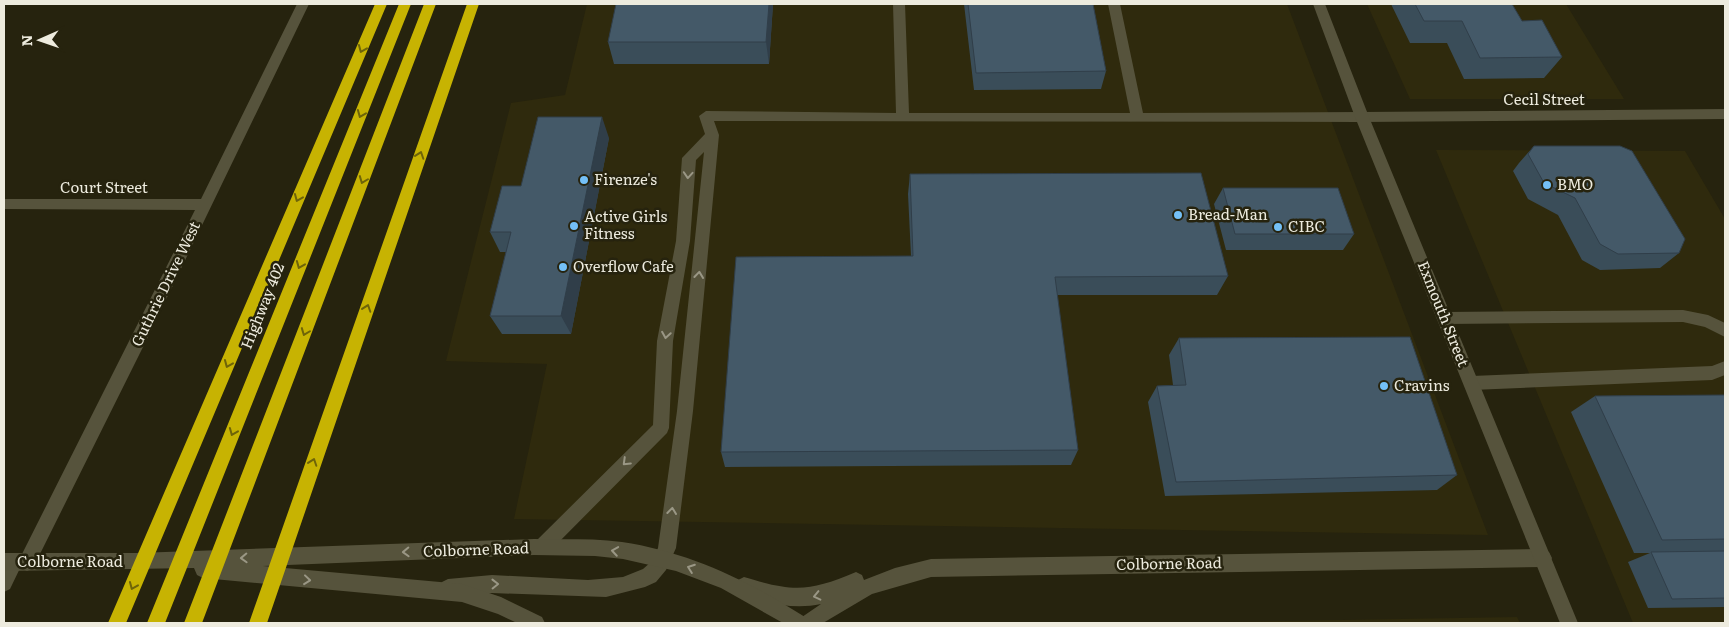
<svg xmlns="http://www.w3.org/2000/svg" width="1729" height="627" font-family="Literata,serif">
<rect width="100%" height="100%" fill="#26230e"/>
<path fill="#2f2a0d" d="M587 4H1287L1488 535 514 519 547 364 446 361 511 103 565 95Z
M1367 4H1566L1624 99H1410Z
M1436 150 1685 151 1725 219V623H1633Z
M1517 617 1520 623H1122H1161Z"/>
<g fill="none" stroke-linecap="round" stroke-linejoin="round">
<path fill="#56533c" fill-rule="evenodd" d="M893 4H905L909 113H1130L1108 4H1120L1143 113 1362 112 1369 117 1362 122 714 121 719 135 693 411 676 548 666 570 656 582 645 587 606 597 492 593 448 597 442 594 439 588 442 582 448 579 492 575 588 580 623 577 643 569 651 562 658 548 677 411 704 152 696 160 690 241 673 341 669 428 667 433 548 553 542 555 536 553 533 547 536 541 653 425 657 341 676 241 682 158 705 134 699 116 706 111 896 113Z
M1683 310 1708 315 1725 323V337L1705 327 1683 322 1445 324 1440 323 1437 318 1440 313 1445 312Z
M1725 361V375L1712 380 1472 390 1466 388 1464 383 1466 378 1472 376 1712 366Z
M14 553 20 556 23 562 10 589 4 592V564L8 556Z"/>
<path fill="#56533c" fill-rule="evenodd" d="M297 4H309L146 341 33 568 27 571 21 568 18 562 21 556 195 210 4 209V199H201Z
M1725 109V119L1362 122 1355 117 1362 112Z
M1543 549 1549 552 1552 558 1549 564 1543 567 931 577 872 594 823 623H799L802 617 821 604C793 610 763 603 738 592L735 586 738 580 744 577C793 592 809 592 856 572L862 575 864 580 895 568 931 559Z"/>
<path fill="#56533c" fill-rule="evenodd" d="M1313 4H1325L1369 117 1578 623H1560L1355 117Z
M534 539C563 540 593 538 622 542 689 552 749 581 805 617L808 623H783L721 588 676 571 623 559 595 556 534 555 263 566 462 584 501 597 542 617 545 623H517L498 614 462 602 203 578 197 575 194 568 4 571V553H137Z"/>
<path fill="#c7b302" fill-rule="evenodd" d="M375 4H387L126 623H108Z
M399 4H411L165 623H147Z
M424 4H436L202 623H184Z
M467 4H479L267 623H249Z"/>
</g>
<path fill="#3a4d59" d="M773 4 769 64H614L608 42Z
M964 4H1093L1106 71 1101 89 974 90Z
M1391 4H1512L1522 21 1562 57 1544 78 1464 79 1447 43H1410Z
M609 138 571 334H502L490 316 506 252H500L490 232 521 186Z
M1534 146 1679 253 1660 268 1600 270 1582 260 1558 215 1528 199 1513 171 1519 163Z
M910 174 1228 276 1217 295H1057L1078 450 1071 465 725 467 721 452 911 256 908 194Z
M1223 188 1354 234 1343 250H1226L1214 204Z
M1179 338 1457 475 1437 490 1165 496 1148 402 1157 386 1173 385 1169 355Z
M1725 395V607L1648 608 1628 562 1650 553H1634L1571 412 1595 396Z"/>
<path fill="#303e49" d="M769 4H773L769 64 766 42Z
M602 117 609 138 571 334 561 316Z"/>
<path fill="#445968" stroke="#303e49" d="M616 4H769L766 42H608Z
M968 4H1093L1106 71 976 73Z
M1415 4H1512L1522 21 1542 20 1562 57 1480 58 1462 21H1424Z
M538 117H602L561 316H490L511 232H490L502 186H521Z
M1534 146H1620L1632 151 1685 239 1679 253 1618 254 1600 244 1575 198 1544 183 1528 154Z
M1201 173 1228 276 1055 277 1078 450 721 452 736 257 913 256 910 174Z
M1223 188H1338L1354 234H1235Z
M1410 337 1457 475 1176 482 1157 386 1186 385 1179 338Z
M1725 395V539L1662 540 1595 396Z
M1725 551V598L1672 599 1651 552Z"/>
<defs><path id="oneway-chevron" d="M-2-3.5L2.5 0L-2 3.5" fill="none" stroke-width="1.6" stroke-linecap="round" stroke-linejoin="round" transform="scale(1.25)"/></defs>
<g stroke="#6e6409">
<use href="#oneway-chevron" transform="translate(362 49) rotate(113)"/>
<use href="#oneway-chevron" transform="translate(361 114) rotate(112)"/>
<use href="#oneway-chevron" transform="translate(420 155) rotate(-71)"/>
<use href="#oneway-chevron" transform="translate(363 180) rotate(111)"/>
<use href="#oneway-chevron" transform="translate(298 198) rotate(113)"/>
<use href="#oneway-chevron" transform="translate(300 265) rotate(112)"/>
<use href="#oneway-chevron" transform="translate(367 308) rotate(-71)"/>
<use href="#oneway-chevron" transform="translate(305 332) rotate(111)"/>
<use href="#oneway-chevron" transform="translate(228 364) rotate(113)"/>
<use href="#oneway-chevron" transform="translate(233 432) rotate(112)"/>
<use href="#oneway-chevron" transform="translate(313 462) rotate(-71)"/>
<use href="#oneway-chevron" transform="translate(133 586) rotate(113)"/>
</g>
<g stroke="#9a9785">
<use href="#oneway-chevron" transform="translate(688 175) rotate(94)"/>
<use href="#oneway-chevron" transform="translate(699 275) rotate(-84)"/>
<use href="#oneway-chevron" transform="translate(666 335) rotate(99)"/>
<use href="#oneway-chevron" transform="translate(626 462) rotate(136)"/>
<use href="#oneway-chevron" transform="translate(672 511) rotate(-83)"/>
<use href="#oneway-chevron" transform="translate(615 551) rotate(-171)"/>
<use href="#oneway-chevron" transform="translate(406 552) rotate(178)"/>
<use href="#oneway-chevron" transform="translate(244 558) rotate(178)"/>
<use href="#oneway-chevron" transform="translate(691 568) rotate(-160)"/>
<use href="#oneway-chevron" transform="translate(307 580) rotate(6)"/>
<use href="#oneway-chevron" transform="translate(495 584) rotate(-1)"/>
<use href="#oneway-chevron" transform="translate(817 596) rotate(167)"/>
</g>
<g fill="#74c0f6" stroke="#26230e" stroke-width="2">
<circle cx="584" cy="180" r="5"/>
<circle cx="1547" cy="185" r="5"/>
<circle cx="1178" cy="215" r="5"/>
<circle cx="574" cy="226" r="5"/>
<circle cx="1278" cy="227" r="5"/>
<circle cx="563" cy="267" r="5"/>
<circle cx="1384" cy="386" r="5"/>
</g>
<g text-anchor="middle" stroke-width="5" stroke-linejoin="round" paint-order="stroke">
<g font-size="15" fill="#edebde" stroke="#26230e">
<text x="1544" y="105">Cecil Street</text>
<text x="104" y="193">Court Street</text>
<text transform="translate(166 284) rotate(-64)" y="5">Guthrie Drive West</text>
<text transform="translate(263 306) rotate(-68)" y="5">Highway 402</text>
<text transform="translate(1443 314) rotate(68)" y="5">Exmouth Street</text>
<text transform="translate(476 550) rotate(-2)" y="5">Colborne Road</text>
<text x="70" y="567">Colborne Road</text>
<text transform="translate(1169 564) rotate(-1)" y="5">Colborne Road</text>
</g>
<g font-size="15" fill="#edebde" stroke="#26230e" text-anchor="start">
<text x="594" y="185">Firenze's</text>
<text x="1557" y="190">BMO</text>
<text x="1188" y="220">Bread-Man</text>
<text x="584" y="222">Active Girls<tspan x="584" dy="17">Fitness</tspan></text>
<text x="1288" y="232">CIBC</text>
<text x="573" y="272">Overflow Cafe</text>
<text x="1394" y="391">Cravins</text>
</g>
</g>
<rect width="1729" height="627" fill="none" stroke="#edebde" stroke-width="10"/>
<g transform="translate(40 40) rotate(268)" stroke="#26230e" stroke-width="4" paint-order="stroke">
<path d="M0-4L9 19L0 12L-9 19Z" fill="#edebde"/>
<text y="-8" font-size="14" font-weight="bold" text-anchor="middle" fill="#edebde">N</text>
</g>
</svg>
